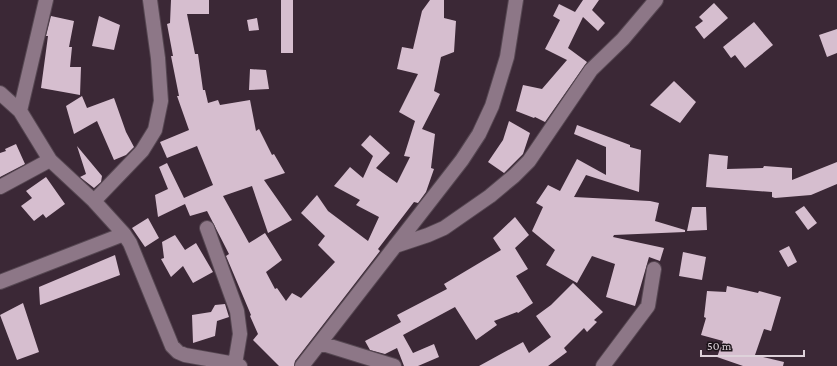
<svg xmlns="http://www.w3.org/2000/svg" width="837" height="366" font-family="'Crimson Pro',serif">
<rect width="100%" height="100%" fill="#3b2836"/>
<path fill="#d6becf" d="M171 0H209V14H187L195 54H198L203 90H205L208 103 218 100 220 105 250 100 256 131 259 129 272 155 274 154 285 173 264 180 292 220 268 233 252 186 223 196 249 243 265 233 282 260 266 272 275 289 277 288 286 301 292 293 301 298 335 262 318 245 325 236 301 213 317 195 328 211 368 241 379 217 356 205 360 200 334 186 350 167 363 178 373 156 361 145 370 135 390 153 376 168 397 183 410 157 404 156 415 121 399 112 418 74 397 69 402 47 413 49 422 11 430 0H444V18L456 21 454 52 441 57 434 91 440 94 422 129 435 134 431 168 434 169 426 192 418 203 414 202 378 249 380 251 295 361 294 366H279L253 340 258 334 250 316 251 315 226 256 229 254 207 211 190 216 185 204 158 217 155 195 168 189 159 167 167 163 184 198 213 185 197 146 167 158 160 142 189 130 177 96H179L171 56H173L167 24 170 23Z
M281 0H293V53H281Z
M583 0H599L592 10 605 23 598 31 583 17 568 48 587 62 545 122 535 117 534 118 516 111 523 85 542 89 567 60 545 49 560 20 553 16 559 4 575 12Z
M714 3 728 18 704 39 695 27 703 21 699 17Z
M51 16 74 21 69 47H72L70 67H81L80 95 41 88 48 36H46Z
M99 16 120 25 114 50 92 46Z
M257 18 259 30 249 31 247 20Z
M754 22 773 45 745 68 735 55 731 58 723 47Z
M837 29V53L827 57 819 35Z
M250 69 266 70 269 89 249 90Z
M674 81 696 102 680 123 650 105Z
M82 96 87 108 114 98 126 132 134 147 126 155 114 160 97 121 74 134 66 106Z
M509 121 530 133 523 154 504 173 488 162 503 140Z
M577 125 630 145V147L641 150 639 192 586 175 574 197 650 201 659 203 655 221 685 230V232L614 235 613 237 664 248 660 261 649 257 635 306 606 297 615 264 592 256 577 283 546 265 555 250 532 231 543 207 536 203 548 185 560 191 577 159 606 175V147L574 134Z
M16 144 25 164 0 177V153L6 151 5 149Z
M77 146 102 176 101 182 94 188 80 177 86 174Z
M709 154 728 156 727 169 763 168 764 166 792 168V180L837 162V184L811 195 775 198 772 197V192L706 187Z
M46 177 65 204 46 218 43 214 34 221 21 206 32 198 26 191Z
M804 206 817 223 808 230 795 212Z
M692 207H706L707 230 687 231Z
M515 217 529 235 515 248 528 269 516 276 533 303 518 313 517 312 494 321 497 325 476 340 455 307 403 335 413 353 434 344 439 357 418 366H404L397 348 385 354 370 350 365 341 401 322 397 315 447 289 444 284 501 250 493 238Z
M148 218 159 238 145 247 132 228Z
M175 235 185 250 196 243 213 272 193 283 183 266 171 277 161 259 164 258 162 242Z
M789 246 797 262 788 267 779 251Z
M683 252 706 257 702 280 679 276Z
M115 255 120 275 40 305 39 287Z
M573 283 603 312 594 320 597 322 587 332 584 328 564 348 567 352 548 366H479L523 342 529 353 551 337 536 316 551 305Z
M727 286 758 293 759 291 781 297 771 331 764 329 755 355 784 362 783 366H743L717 357 723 341 701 335 706 318 704 317 707 291 726 292Z
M23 303 39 352 17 360 0 315Z
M225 304 229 317 217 321 215 336 193 343 192 315 211 312 215 305Z"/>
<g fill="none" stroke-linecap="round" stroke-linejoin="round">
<defs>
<path id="minor" d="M0 93 20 111 50 160 94 201 124 234 130 243 172 346 178 352 185 355 235 364 240 366
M20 111 46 0
M0 187 50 160
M94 201 142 151 155 130 161 101 158 58 150 0
M207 228 237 311 240 334 235 364
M395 246 428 235 444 228 490 196 514 176 529 161 591 70 623 39 656 0
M0 282 124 234
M320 343 394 366
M302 366 462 160 479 134 492 106 507 57 516 0
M603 366 648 306 654 269"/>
</defs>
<use href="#minor" stroke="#564752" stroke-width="16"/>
<use href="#minor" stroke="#8d7787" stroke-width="14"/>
</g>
<path d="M701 350v6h103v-6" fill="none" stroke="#ded2da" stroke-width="2"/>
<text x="707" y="350" font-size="12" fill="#ded2da" stroke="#1d141a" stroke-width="3" paint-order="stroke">50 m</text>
</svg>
